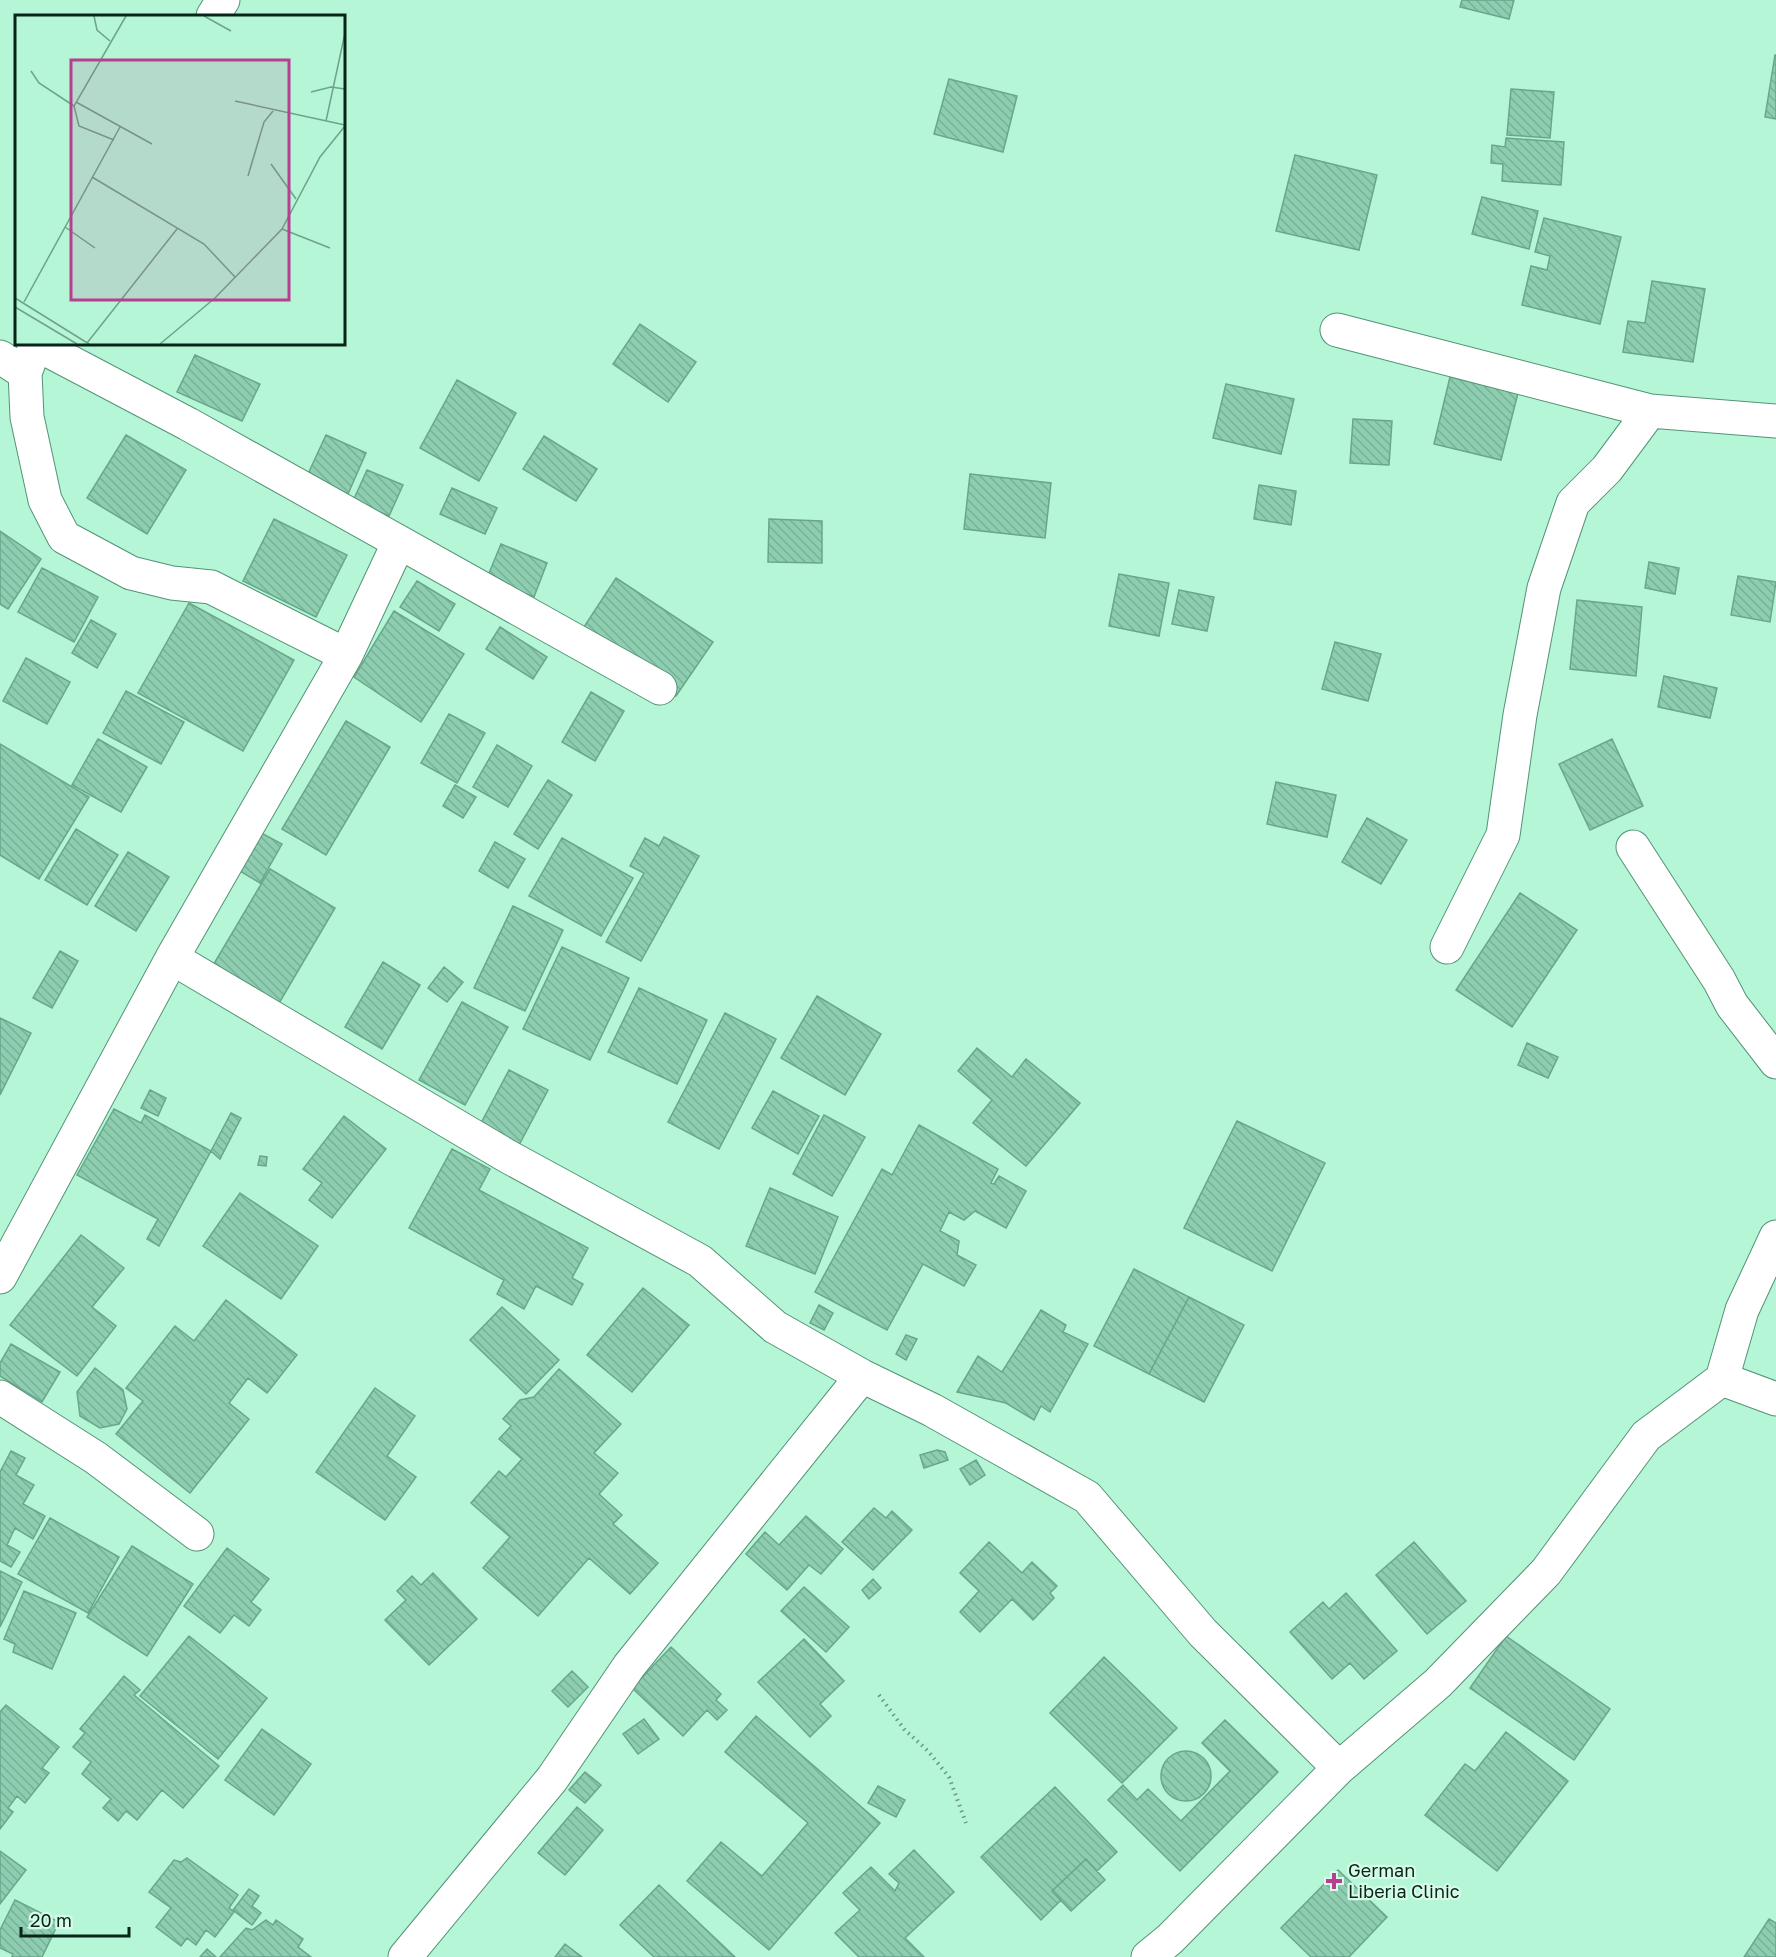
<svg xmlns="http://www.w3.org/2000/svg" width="1776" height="1957" font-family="'Golos Text',sans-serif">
<defs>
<pattern id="building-back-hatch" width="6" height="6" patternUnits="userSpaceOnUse" patternTransform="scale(1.5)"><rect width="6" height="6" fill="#8eceb0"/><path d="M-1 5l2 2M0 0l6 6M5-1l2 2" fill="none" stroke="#79b197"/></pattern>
</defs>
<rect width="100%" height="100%" fill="#b4f6d6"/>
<path fill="url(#building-back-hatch)" stroke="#68a78a" stroke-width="1.5" d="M1462 0H1514L1509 19 1460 7Z
M1775 55H1776V119L1765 117Z
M949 79 1017 96 1003 152 934 134Z
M1511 89 1554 92 1550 138 1507 135Z
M1506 138 1564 142 1561 185 1502 181 1503 164 1491 163 1492 145 1505 147Z
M1295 155 1377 175 1359 250 1276 231Z
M1482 197 1538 211 1529 249 1472 234Z
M1544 218 1621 237 1600 324 1522 305 1531 266 1547 270 1550 256 1535 252Z
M1652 281 1705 289 1693 362 1623 352 1628 321 1645 323Z
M640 324 696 362 668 402 613 364Z
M195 355 260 384 242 421 177 392Z
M1450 377 1518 393 1501 460 1434 444Z
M457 380 516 413 479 481 420 448Z
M1226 384 1294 399 1281 454 1213 438Z
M1353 419 1392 421 1389 465 1350 463Z
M126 435 186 470 147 534 87 498Z
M326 435 366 453 348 494 307 476Z
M544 436 597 469 576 501 523 469Z
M367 470 403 485 389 516 353 501Z
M970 474 1051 483 1045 538 964 529Z
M1259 485 1296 491 1291 525 1254 519Z
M452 488 497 508 485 534 440 514Z
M274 519 347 555 316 617 243 581Z
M769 519 822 521V563L768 562Z
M0 531 41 559 8 609 0 604Z
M501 544 547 563 534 597 487 578Z
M1649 562 1679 568 1675 594 1645 588Z
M42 568 98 597 74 642 18 612Z
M1119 574 1169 583 1159 636 1109 626Z
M1738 576 1776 582 1770 622 1731 615Z
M616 578 713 642 676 696 580 633Z
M417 581 455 604 439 631 400 607Z
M1179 590 1214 597 1207 631 1172 624Z
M1577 600 1642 607 1636 676 1570 669Z
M189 603 294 660 243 751 138 693Z
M394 611 464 654 421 722 354 677Z
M91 620 116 634 97 668 72 653Z
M500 627 547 657 533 679 486 649Z
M1335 642 1381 654 1368 701 1322 689Z
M26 658 70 682 47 724 3 701Z
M1664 676 1717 688 1710 718 1658 707Z
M126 691 184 722 161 764 103 733Z
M591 692 624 711 595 761 562 742Z
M449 714 485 733 457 783 421 763Z
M346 721 390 747 326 855 282 829Z
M98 739 147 767 121 812 72 785Z
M1612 739 1643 806 1590 830 1559 764Z
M0 744 89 797 39 879 0 855Z
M497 745 532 766 508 807 473 787Z
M548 780 572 795 538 849 514 834Z
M1276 782 1336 795 1327 837 1267 824Z
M455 785 476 797 463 818 443 806Z
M1367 818 1407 840 1381 884 1342 862Z
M252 828 282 844 260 883 230 865Z
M76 829 118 855 87 905 45 880Z
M664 837 699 856 641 961 606 942 644 873 630 866 645 838 659 846Z
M562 838 633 878 601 936 529 896Z
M495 842 525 859 508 888 479 871Z
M128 852 169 877 136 931 95 906Z
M270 869 335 908 278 1005 212 967Z
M1520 893 1577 930 1512 1027 1456 990Z
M513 906 563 930 525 1011 474 988Z
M562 947 629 978 590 1060 523 1029Z
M60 951 78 961 52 1008 33 998Z
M383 962 420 985 382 1049 345 1027Z
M444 967 463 982 447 1002 428 988Z
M639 988 707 1020 677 1084 608 1052Z
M817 996 881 1034 845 1095 781 1058Z
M462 1002 508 1027 465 1105 419 1080Z
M725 1013 776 1039 719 1149 668 1122Z
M0 1018 31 1033 0 1095Z
M1527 1043 1558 1057 1548 1078 1518 1065Z
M977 1048 1012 1077 1026 1059 1080 1103 1026 1166 973 1123 992 1100 958 1071Z
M509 1070 548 1090 518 1147 479 1127Z
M150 1090 166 1098 158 1116 141 1108Z
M773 1091 819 1116 798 1154 752 1128Z
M114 1109 141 1123 145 1115 211 1151 159 1246 147 1239 158 1219 77 1175Z
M231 1113 241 1118 220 1159 211 1151Z
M824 1115 865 1137 832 1196 793 1174Z
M344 1116 386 1149 332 1218 309 1200 322 1183 303 1169Z
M1237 1121 1325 1163 1272 1271 1184 1228Z
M919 1125 998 1169 991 1183 994 1184 999 1176 1026 1191 1006 1228 975 1211 964 1220 949 1212 940 1231 959 1241 957 1255 976 1265 964 1286 923 1264 887 1330 815 1292 882 1169 892 1175Z
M452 1149 490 1169 479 1190 588 1248 572 1278 583 1284 572 1305 536 1286 524 1309 497 1294 504 1280 409 1228Z
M260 1156 267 1157 266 1166 258 1165Z
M770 1188 838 1217 815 1274 746 1246Z
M240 1193 318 1246 281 1299 203 1246Z
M81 1235 124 1268 92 1307 116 1326 77 1376 10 1325Z
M1134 1269 1189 1297 1149 1374 1094 1346Z
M643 1288 689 1325 632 1392 587 1355Z
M1189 1297 1244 1325 1204 1402 1149 1374Z
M226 1300 297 1355 267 1393 248 1378 229 1403 249 1419 190 1493 116 1434 143 1401 126 1388 175 1326 194 1341Z
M819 1305 833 1313 824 1330 810 1323Z
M502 1307 559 1360 526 1394 470 1340Z
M1041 1310 1066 1325 1063 1332 1088 1344 1050 1412 1041 1406 1034 1420 1006 1403 957 1392 978 1356 1002 1372Z
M906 1335 917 1339 906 1360 896 1354Z
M11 1344 60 1372 42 1402 0 1376V1363Z
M95 1368 123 1390 127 1409 119 1424 100 1428 80 1416 77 1392Z
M559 1369 621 1424 594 1453 618 1473 599 1494 622 1515 613 1524 658 1563 630 1594 589 1558 538 1616 483 1568 510 1537 471 1503 499 1471 506 1477 522 1459 499 1439 511 1426 503 1419 520 1400 534 1397Z
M375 1388 415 1416 387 1456 416 1477 385 1520 316 1472Z
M937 1450 945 1452 948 1460 924 1468 920 1455Z
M11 1451 25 1458 16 1475 34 1485 23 1504 45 1516 33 1539 15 1528 7 1545 20 1552 11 1567 0 1561V1472Z
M976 1460 985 1475 970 1485 960 1469Z
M874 1508 886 1518 892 1511 912 1530 873 1570 842 1542Z
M806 1516 843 1549 821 1574 809 1565 787 1590 746 1554 765 1532 779 1545Z
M50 1518 119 1557 88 1613 18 1574Z
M989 1542 1022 1573 1032 1562 1057 1586 1050 1593 1054 1598 1033 1620 1012 1599 980 1632 960 1612 979 1591 960 1573Z
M1414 1542 1466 1601 1427 1634 1376 1575Z
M132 1546 193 1584 147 1656 87 1617Z
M227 1548 269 1579 251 1602 261 1610 249 1626 234 1615 220 1633 184 1606Z
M0 1571 22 1582 0 1627Z
M433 1573 477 1619 429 1665 385 1620 406 1600 397 1591 412 1576 421 1585Z
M873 1579 881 1588 869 1599 862 1590Z
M804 1587 849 1627 826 1652 781 1611Z
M24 1591 76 1613 52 1669 13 1652 15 1644 4 1639Z
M1346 1593 1397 1651 1364 1679 1350 1663 1332 1679 1290 1632 1323 1602 1329 1609Z
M189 1636 267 1698 218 1759 140 1696Z
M1506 1636 1610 1709 1574 1760 1470 1688Z
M804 1639 844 1681 820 1704 831 1716 810 1737 758 1682Z
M671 1647 721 1694 716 1700 727 1710 717 1720 707 1710 683 1736 632 1688Z
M1104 1657 1177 1728 1122 1783 1050 1713Z
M572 1671 588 1687 568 1707 552 1691Z
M124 1676 140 1690 134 1695 219 1766 183 1808 162 1790 137 1820 126 1811 118 1821 103 1808 111 1799 82 1774 91 1762 73 1747 85 1733 80 1729Z
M6 1705 59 1747 42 1768 49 1773 25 1803 17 1796 8 1808 13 1812 0 1829V1712Z
M756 1716 880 1823 769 1950 687 1881 721 1842 762 1876 808 1823 725 1752Z
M644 1719 659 1739 638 1754 623 1734Z
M1225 1720 1278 1772 1180 1871 1108 1800 1123 1785 1137 1800 1148 1789 1181 1821 1230 1771 1202 1743Z
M262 1729 311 1764 274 1815 225 1780Z
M1506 1732 1568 1781 1497 1871 1425 1815 1465 1764 1475 1771Z
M1161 1776a25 25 0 1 1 50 0a25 25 0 1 1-50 0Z
M585 1772 601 1785 585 1803 569 1790Z
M878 1786 905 1800 896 1817 868 1803Z
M1055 1787 1117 1852 1097 1871 1086 1859 1052 1891 1061 1900 1041 1920 981 1857Z
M577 1807 603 1830 565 1875 538 1853Z
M914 1850 954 1892 905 1938 924 1957H859L835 1933 860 1910 843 1893 871 1867 895 1891 899 1883 889 1874Z
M0 1851 26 1870 0 1904Z
M187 1858 238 1895 229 1908 234 1912 215 1937 206 1930 196 1945 187 1938 181 1946 156 1927 171 1908 149 1892 174 1860 181 1862Z
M1086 1859 1105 1880 1071 1911 1052 1891Z
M1338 1870 1387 1917 1349 1957H1311L1281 1928Z
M659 1885 735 1957H654L620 1925Z
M249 1889 259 1896 252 1906 261 1913 252 1925 233 1910Z
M15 1900 59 1922 42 1957H12L13 1954 0 1948V1930Z
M1769 1919 1776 1923V1957H1744Z
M266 1920 273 1925 276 1920 303 1939 298 1947 311 1957H220L246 1928 252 1930Z
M565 1944 582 1957H555Z
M207 1949 216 1957H200Z"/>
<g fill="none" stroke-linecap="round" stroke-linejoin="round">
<defs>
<path id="street" d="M213 16 223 0
M1337 330 1650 411 1776 421
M36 344 188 424 660 688
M36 344 25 373 27 417 45 500 64 537 131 573 172 583 211 587 346 655
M0 357 25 373
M1633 847 1719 980 1732 1005 1776 1062
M1447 947 1503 835 1520 715 1544 588 1573 503 1607 469 1650 411
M172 958 507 1156 700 1261 775 1327 862 1376 932 1410 1087 1497 1203 1633 1339 1768
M0 1277 172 958 346 655 399 542
M1722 1379 1776 1399
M0 1397 96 1458 197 1534
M405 1957 552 1779 629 1666 862 1376
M1148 1957 1170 1939 1339 1768 1438 1683 1546 1572 1646 1436 1722 1379 1742 1310 1776 1237"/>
</defs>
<use href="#street" stroke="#549377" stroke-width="35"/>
<path stroke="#689981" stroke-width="4" stroke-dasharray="1.5 4.5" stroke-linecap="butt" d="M879 1695 904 1729 928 1751 949 1777 966 1823"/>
<use href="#street" stroke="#fff" stroke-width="33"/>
</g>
<path fill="#b83e90" stroke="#d6fce9" stroke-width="2" d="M1331 1872h6v6h6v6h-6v6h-6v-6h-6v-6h6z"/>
<g text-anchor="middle" stroke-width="4.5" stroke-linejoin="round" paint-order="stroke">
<g font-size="18" fill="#092418" stroke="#d6fce9" text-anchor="start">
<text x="1348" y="1877">German<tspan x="1348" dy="21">Liberia Clinic</tspan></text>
</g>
</g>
<g transform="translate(15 15)">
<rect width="330" height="330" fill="#b4f6d6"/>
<path fill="none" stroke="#70a28a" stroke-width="1.5" d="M79 1 82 15 95 26M189 1 216 16M16 56 24 68 59 91M296 77 316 72 330 74M220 86 330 110M61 87 137 129M311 106 330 18M99 125 64 111 59 91 111 1M256 149 281 184M233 161 249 107 258 96M77 162 189 229 220 262M50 212 80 233M267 214 315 233M0 283 74 329M9 287 105 112M0 292 62 329M72 328 162 214M145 329 200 283 267 214 305 142 330 111"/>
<path fill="#b83e90" fill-opacity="0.15" stroke="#b83e90" stroke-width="3" d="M56 45H274V285H56Z"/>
<rect width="330" height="330" fill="none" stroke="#092418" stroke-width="3"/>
</g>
<path d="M21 1927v9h108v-9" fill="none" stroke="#092418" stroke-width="3"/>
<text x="30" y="1927" font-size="18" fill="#092418" stroke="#d6fce9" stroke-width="4.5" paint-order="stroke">20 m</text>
</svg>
